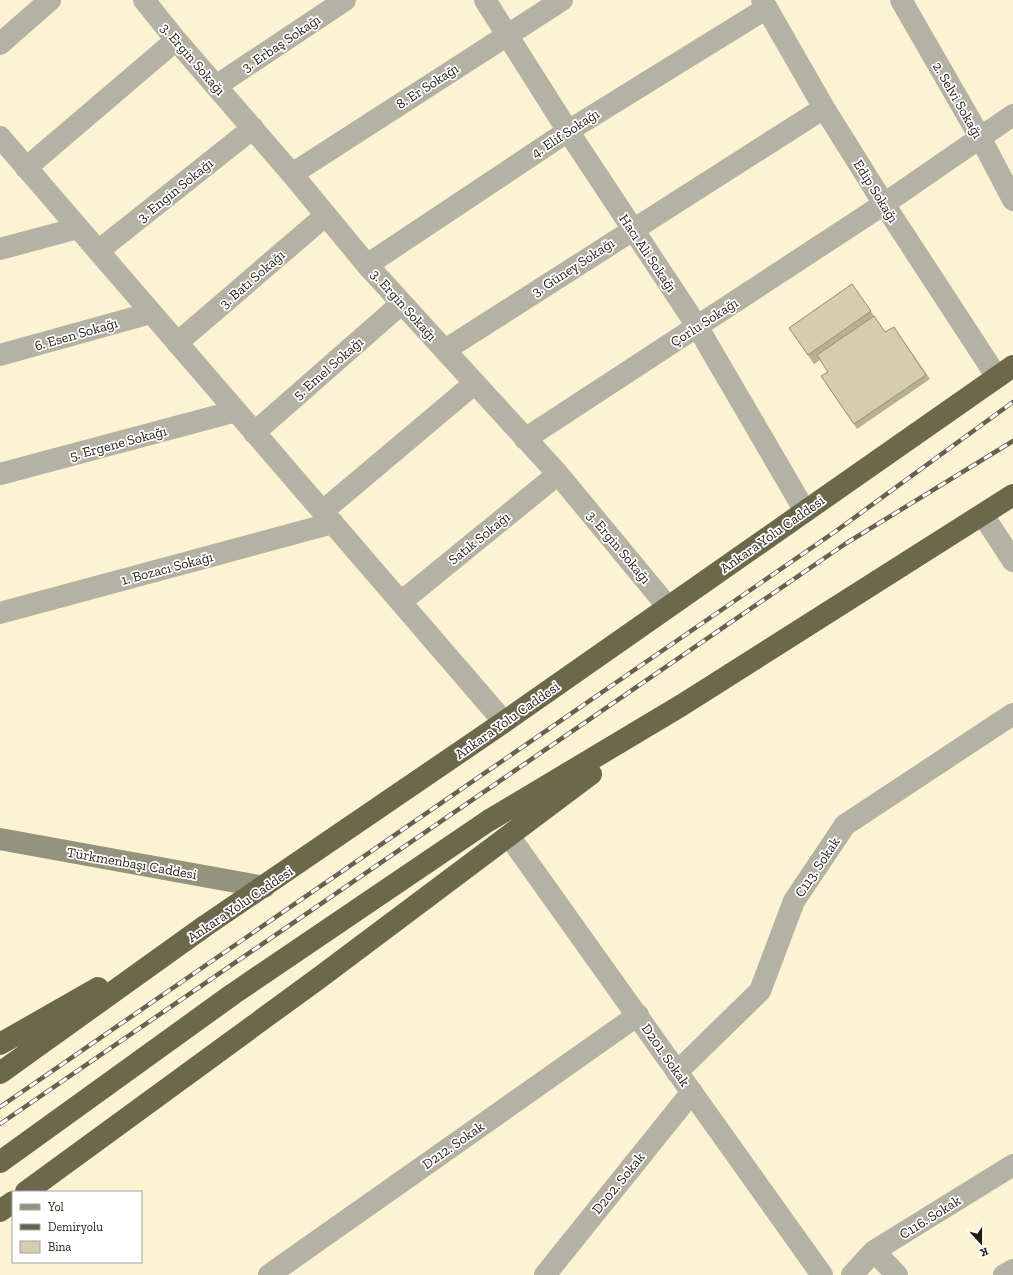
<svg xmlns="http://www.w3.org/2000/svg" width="1013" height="1275" font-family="'Zilla Slab',serif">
<rect width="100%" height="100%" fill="#fcf3d2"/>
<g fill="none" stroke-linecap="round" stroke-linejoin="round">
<path stroke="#b3b2a4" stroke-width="22" d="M144 0 176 40 292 174 367 265 558 474 668 607
M485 0 568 131 697 326 805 511
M762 0 824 108 884 204 997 377
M901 0 981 139 1013 200
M0 44 50 0
M216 86 345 0
M0 137 504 722
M26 168 176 40
M292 174 562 0
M0 249 78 228
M98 251 253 128
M367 265 568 131 767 8
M177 343 326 215
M445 350 824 108
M0 355 151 313
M254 433 401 304
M525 439 884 204 1013 115
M0 474 236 411
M323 511 475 383
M983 515 1013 561
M401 602 558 474
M0 613 333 523
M509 836 822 1275
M677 1072 760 991 794 901 845 825 1013 714
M874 1251 897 1275
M269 1275 638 1015
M545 1275 692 1092
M852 1275 874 1251 1013 1165
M1004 1275 1013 1270"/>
<path stroke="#94937e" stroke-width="22" d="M0 839 264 887"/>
<path stroke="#6b694c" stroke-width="22" d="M0 1044 98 988
M0 1073 205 926 504 722 1013 366
M0 1162 233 994 488 821 682 705 1013 495
M26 1192 319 978 591 774
M0 1211 13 1202"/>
<defs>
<path id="rail" d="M0 1107 836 531 1013 402
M0 1124 845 544 1013 441"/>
</defs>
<use href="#rail" stroke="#676250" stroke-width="4.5"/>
<use href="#rail" stroke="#fff" stroke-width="3" stroke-dasharray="9" stroke-linecap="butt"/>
</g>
<path fill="#b7b095" d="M852 284 885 332 894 327 930 379 857 429 821 376 828 372 820 360 814 364 789 328Z"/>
<path fill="#d5cdad" stroke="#959079" d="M852 284 871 311 808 355 789 328Z
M874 316 885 332 894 327 926 375 854 424 821 376 828 372 817 355Z"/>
<g text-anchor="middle" stroke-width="3.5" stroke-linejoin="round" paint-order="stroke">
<g font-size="14" fill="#201c11" stroke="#fff">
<text transform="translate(281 43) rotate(-34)" y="5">3. Erbaş Sokağı</text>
<text transform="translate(193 59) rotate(49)" y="5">3. Ergin Sokağı</text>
<text transform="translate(427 86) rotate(-33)" y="5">8. Er Sokağı</text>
<text transform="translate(958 100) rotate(60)" y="5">2. Selvi Sokağı</text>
<text transform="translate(565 133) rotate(-33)" y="5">4. Elif Sokağı</text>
<text transform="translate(175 190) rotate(-39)" y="5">3. Engin Sokağı</text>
<text transform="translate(876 191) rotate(58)" y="5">Edip Sokağı</text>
<text transform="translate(648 253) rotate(56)" y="5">Hacı Ali Sokağı</text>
<text transform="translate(573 267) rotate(-33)" y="5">3. Güney Sokağı</text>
<text transform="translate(252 279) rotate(-41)" y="5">3. Batı Sokağı</text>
<text transform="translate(404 305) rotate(48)" y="5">3. Ergin Sokağı</text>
<text transform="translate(704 322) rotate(-33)" y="5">Çorlu Sokağı</text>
<text transform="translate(76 334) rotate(-16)" y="5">6. Esen Sokağı</text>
<text transform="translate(328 368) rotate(-41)" y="5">5. Emel Sokağı</text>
<text transform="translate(118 443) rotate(-15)" y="5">5. Ergene Sokağı</text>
<text transform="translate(772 534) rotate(-35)" y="5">Ankara Yolu Caddesi</text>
<text transform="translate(479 538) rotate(-39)" y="5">Satık Sokağı</text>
<text transform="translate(619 547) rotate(50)" y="5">3. Ergin Sokağı</text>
<text transform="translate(167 568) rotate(-15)" y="5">1. Bozacı Sokağı</text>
<text transform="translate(507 720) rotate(-35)" y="5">Ankara Yolu Caddesi</text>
<text transform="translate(132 863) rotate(10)" y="5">Türkmenbaşı Caddesi</text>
<text transform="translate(817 867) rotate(-56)" y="5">C113. Sokak</text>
<text transform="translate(240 904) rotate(-34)" y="5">Ankara Yolu Caddesi</text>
<text transform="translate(666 1055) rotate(55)" y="5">D201. Sokak</text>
<text transform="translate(453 1145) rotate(-35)" y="5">D212. Sokak</text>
<text transform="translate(618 1183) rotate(-51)" y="5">D202. Sokak</text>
<text transform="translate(930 1217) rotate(-32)" y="5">C116. Sokak</text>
</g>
</g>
<rect x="12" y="1191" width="130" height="72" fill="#ffffff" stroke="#a6a4a0"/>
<rect x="20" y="1204" width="20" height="6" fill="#94937e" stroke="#a6a4a0"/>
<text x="48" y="1211" font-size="12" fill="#201c11">Yol</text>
<rect x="20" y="1224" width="20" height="6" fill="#676250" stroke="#a6a4a0"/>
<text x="48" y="1231" font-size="12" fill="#201c11">Demiryolu</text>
<rect x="20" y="1241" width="20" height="12" fill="#d5cdad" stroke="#a6a4a0"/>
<text x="48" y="1251" font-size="12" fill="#201c11">Bina</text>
<g transform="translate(981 1243) rotate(159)" stroke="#ffffff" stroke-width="3" paint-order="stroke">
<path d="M0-3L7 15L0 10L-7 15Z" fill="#201c11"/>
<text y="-6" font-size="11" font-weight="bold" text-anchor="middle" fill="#201c11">K</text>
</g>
</svg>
